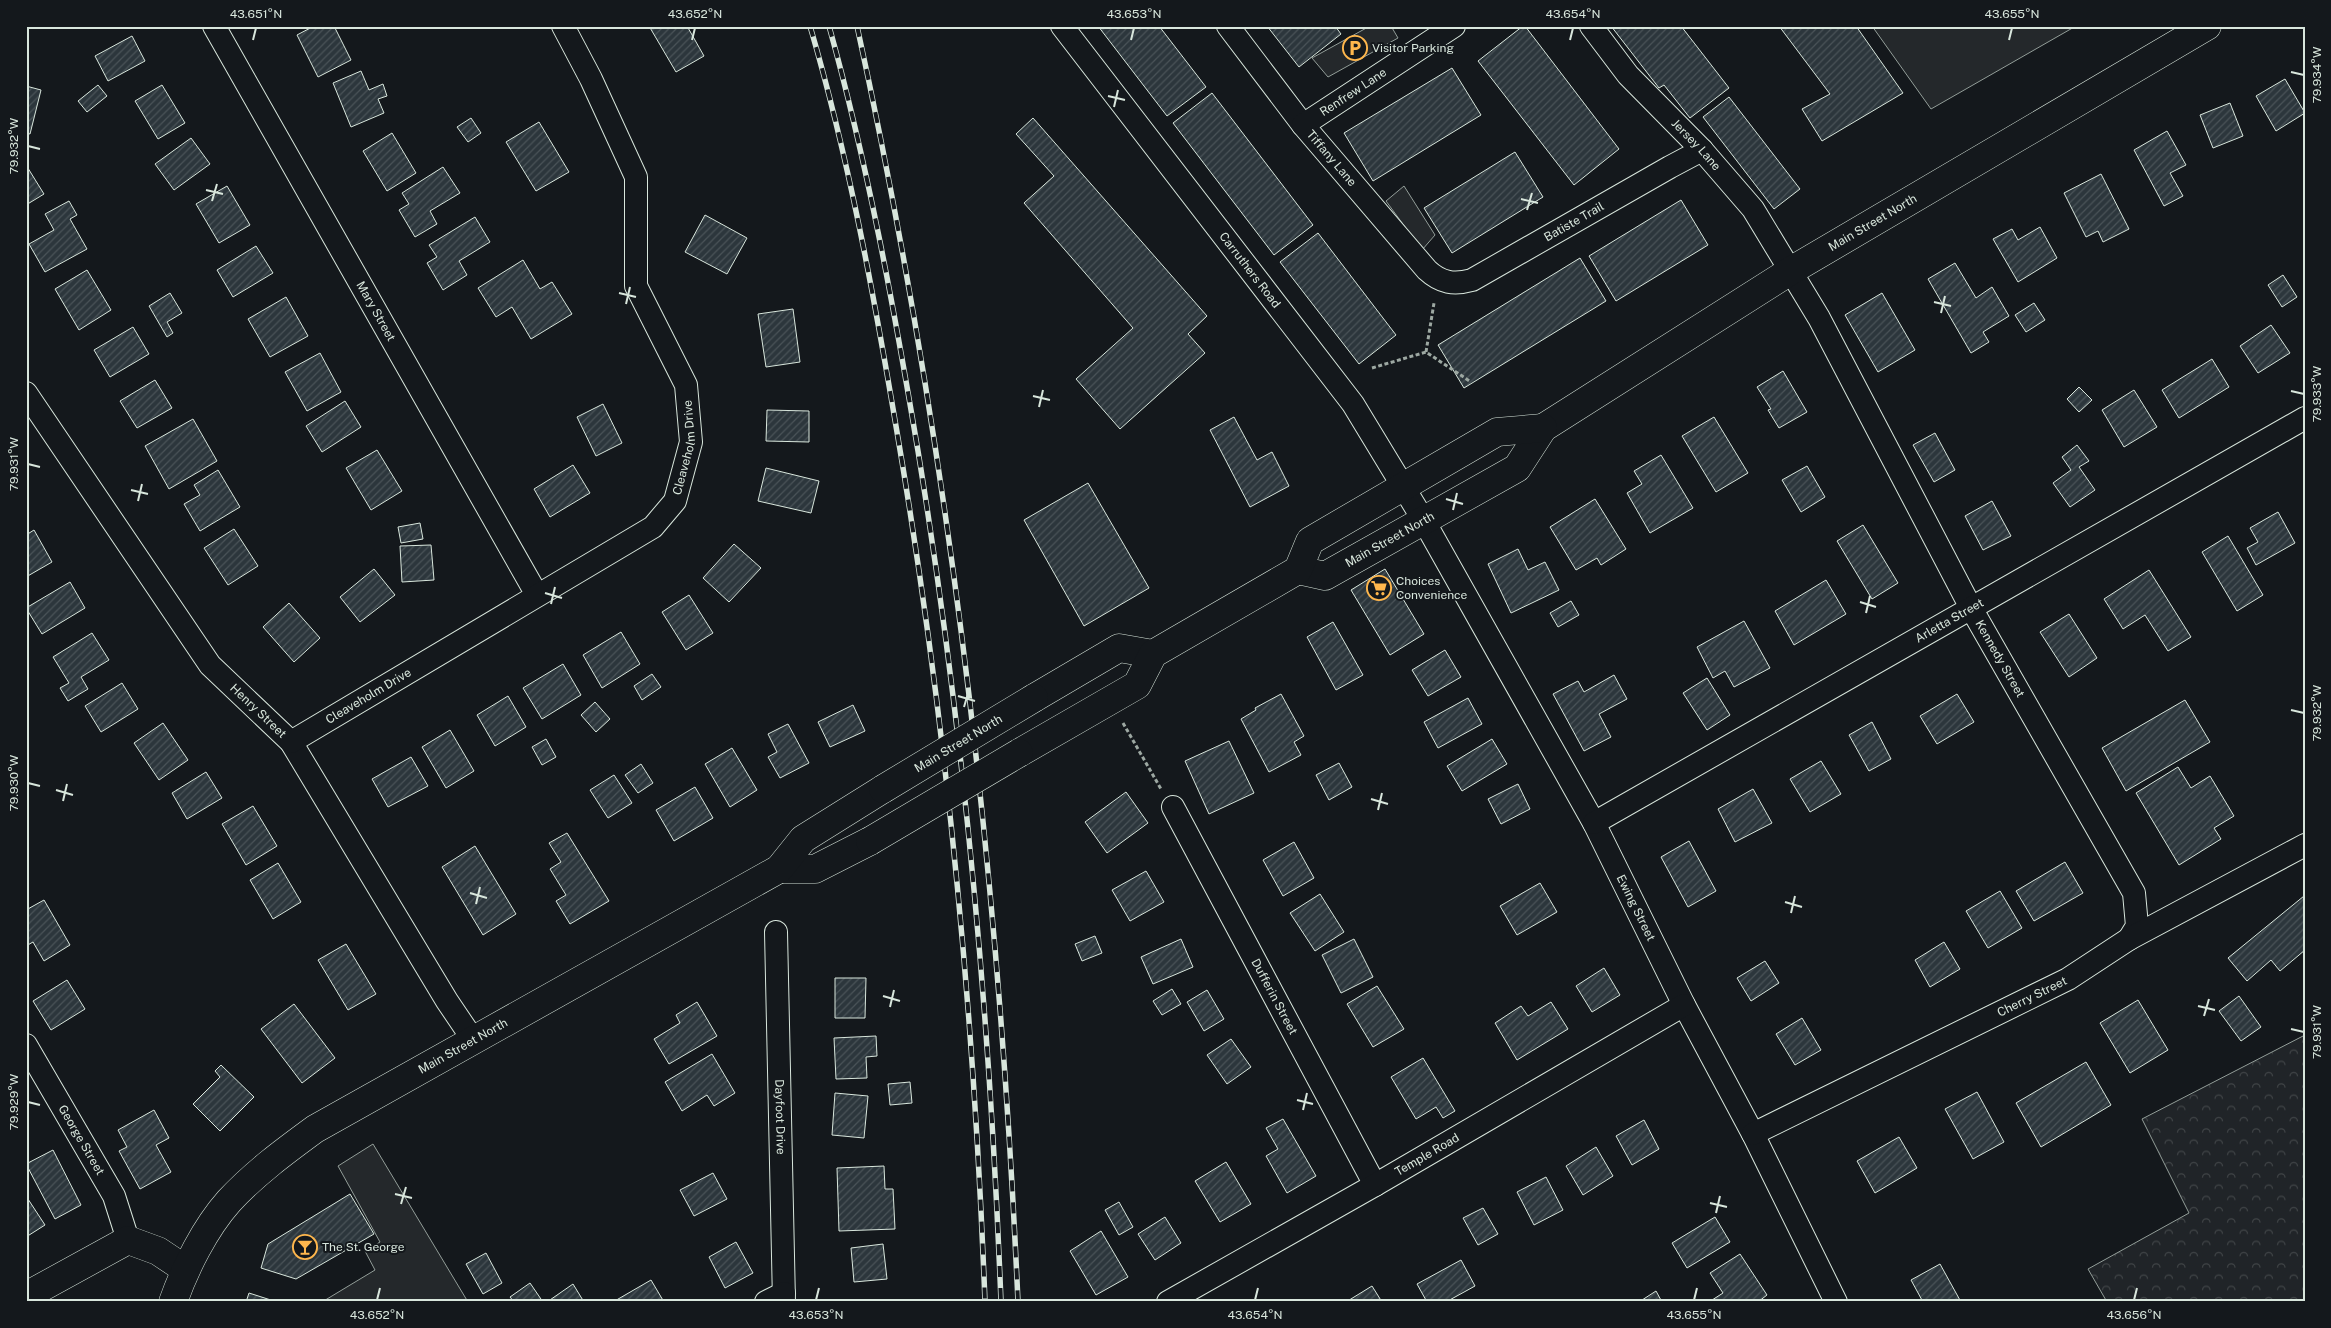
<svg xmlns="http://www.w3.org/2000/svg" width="2331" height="1328" font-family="'Public Sans',sans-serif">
<defs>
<pattern id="forest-crowns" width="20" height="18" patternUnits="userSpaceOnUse" patternTransform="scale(1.25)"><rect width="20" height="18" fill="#202428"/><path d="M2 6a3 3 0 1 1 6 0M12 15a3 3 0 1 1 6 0" fill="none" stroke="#404447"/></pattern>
<pattern id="building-hatch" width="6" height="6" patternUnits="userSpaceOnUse" patternTransform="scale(1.25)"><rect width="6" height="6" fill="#2c363c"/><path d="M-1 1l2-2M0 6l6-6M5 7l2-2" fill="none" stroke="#4a5358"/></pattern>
</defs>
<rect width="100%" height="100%" fill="#14181c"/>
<path fill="url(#forest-crowns)" stroke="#939e99" d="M2305 1035V1302H2107L2088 1269 2189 1213 2142 1119Z"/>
<path fill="#24282b" stroke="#939e99" d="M1370 26H1391L1398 38 1328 77 1312 58Z
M1872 26H2076L1931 109Z
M1404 186 1435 235 1422 250 1386 201Z
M373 1144 468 1302H322L375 1270 365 1251 380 1242 338 1166Z"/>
<path fill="url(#building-hatch)" stroke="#d8e6dc" d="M314 26H334L351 60 318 77 297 35Z
M649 26H687L704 56 676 72Z
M1098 26H1159L1206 87 1167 116Z
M1267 26H1335L1341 34 1299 67Z
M1523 26H1525L1619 149 1574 185 1478 61Z
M1611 26H1681L1729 88 1690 118 1664 85 1659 88Z
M1779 26H1856L1903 93 1822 141 1802 109 1830 94Z
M132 36 145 61 108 81 95 56Z
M1452 68 1481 115 1373 181 1344 133Z
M361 71 369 90 383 84 387 96 378 99 384 113 351 127 333 83Z
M2285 79 2305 113 2276 131 2256 96Z
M98 85 107 96 87 112 78 101Z
M162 85 185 123 158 139 135 101Z
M26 86 41 90 30 134 26 133Z
M1212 93 1313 225 1274 255 1173 123Z
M1729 97 1800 189 1774 209 1703 117Z
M2230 103 2243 136 2213 148 2200 115Z
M471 118 481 133 468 142 457 127Z
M1033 118 1207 316 1188 334 1205 353 1120 429 1076 379 1133 328 1024 203 1054 176 1016 134Z
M539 122 569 172 536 191 506 142Z
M2167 131 2186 165 2170 173 2183 196 2164 206 2134 150Z
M392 133 416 173 387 191 363 151Z
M191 138 210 164 174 190 155 164Z
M1515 152 1543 197 1452 253 1424 208Z
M26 165 44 194 26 205Z
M443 167 460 193 430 211 437 224 415 237 399 210 409 204 402 193Z
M2101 174 2129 229 2103 242 2098 231 2086 237 2064 193Z
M227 186 250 225 219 243 196 204Z
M1681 200 1708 245 1616 301 1589 256Z
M69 201 77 215 70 219 87 249 45 272 29 244 54 230 45 214Z
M705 215 747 238 727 274 685 252Z
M475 217 490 242 459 261 467 275 443 290 427 263 437 257 429 245Z
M2040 227 2057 258 2018 282 1993 239 2012 229 2018 240Z
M1318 233 1396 335 1359 364 1280 262Z
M256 246 273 273 233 297 217 270Z
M1580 258 1606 301 1464 388 1438 345Z
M523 260 540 289 552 282 572 314 531 339 512 307 496 317 478 288Z
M1955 263 1976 298 1992 287 2009 316 1983 332 1989 342 1971 353 1928 279Z
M87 270 111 310 79 330 55 289Z
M2283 275 2297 297 2282 307 2268 285Z
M170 293 182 313 167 322 173 333 167 337 149 306Z
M1882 293 1915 350 1878 372 1845 315Z
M286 297 308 336 270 357 248 319Z
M2034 303 2045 320 2026 332 2015 315Z
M793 309 800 362 766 367 758 314Z
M2271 325 2290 353 2258 373 2240 346Z
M133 327 149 354 110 377 94 350Z
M320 353 341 392 307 411 285 372Z
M2212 359 2229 387 2179 418 2162 390Z
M1783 371 1807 412 1779 428 1768 410 1771 409 1757 387Z
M155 380 172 408 137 428 120 401Z
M2079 387 2092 400 2079 412 2067 399Z
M2134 390 2157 427 2124 447 2102 410Z
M345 401 361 427 322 452 306 426Z
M603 404 622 443 596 456 577 417Z
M767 410 809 411V442L766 441Z
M1234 417 1257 460 1272 452 1289 486 1250 507 1210 430Z
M1714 417 1748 473 1716 492 1682 436Z
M193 419 217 461 169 489 145 446Z
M1935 433 1955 470 1934 482 1913 445Z
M2077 445 2089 461 2079 467 2095 490 2070 507 2053 483 2071 470 2062 457Z
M377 450 402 491 371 510 346 468Z
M1661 455 1693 508 1650 533 1627 493 1642 484 1634 471Z
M573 465 590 493 550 517 534 489Z
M1807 466 1825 497 1801 512 1782 480Z
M766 468 819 481 811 513 758 501Z
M218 470 240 507 200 531 184 504 200 495 194 485Z
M1088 483 1149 588 1084 626 1024 520Z
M1595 499 1626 549 1601 565 1597 558 1576 570 1550 527Z
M1992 501 2011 536 1983 550 1965 516Z
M2278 512 2295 543 2256 565 2247 548 2258 542 2250 528Z
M420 523 423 539 401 543 398 527Z
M1863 525 1898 583 1872 599 1837 541Z
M234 529 258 566 228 585 204 548Z
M34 530 52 562 26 577V535Z
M2228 536 2263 595 2237 611 2202 552Z
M734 544 761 568 729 602 703 578Z
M431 545 434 580 402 582 400 546Z
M1518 549 1528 570 1545 562 1559 590 1511 613 1488 564Z
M374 569 395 595 360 622 340 597Z
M1385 569 1424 634 1390 655 1351 590Z
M2149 570 2191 637 2168 651 2145 615 2123 629 2104 599Z
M1826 580 1846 614 1794 645 1775 611Z
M70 582 85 608 42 634 26 608Z
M689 595 713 633 686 650 662 612Z
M1571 601 1579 615 1558 627 1550 613Z
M289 603 320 638 294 662 263 627Z
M2069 614 2097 658 2069 677 2040 632Z
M1744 621 1770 668 1734 687 1725 671 1713 678 1697 647Z
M1333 622 1363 675 1336 690 1307 637Z
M621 632 640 664 602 688 583 655Z
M92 633 109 660 81 677 88 689 68 701 60 688 69 683 53 657Z
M1445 650 1461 677 1428 696 1412 670Z
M563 664 581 695 542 719 523 688Z
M652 674 661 687 642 700 634 686Z
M1614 675 1627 699 1599 714 1611 737 1584 751 1553 694 1578 681 1584 692Z
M1707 678 1730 715 1707 730 1683 693Z
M122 683 138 709 101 732 85 706Z
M1281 694 1304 736 1294 742 1301 755 1269 772 1241 719 1256 710 1255 708Z
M1957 694 1974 722 1937 744 1920 716Z
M508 696 526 727 495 746 477 715Z
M1468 698 1482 724 1438 748 1424 722Z
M2185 700 2210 742 2126 791 2102 748Z
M595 702 610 719 596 732 581 715Z
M853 705 865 731 830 747 818 722Z
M1872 722 1891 759 1869 771 1849 735Z
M163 723 188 760 159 780 134 743Z
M788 724 809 763 780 778 768 757 777 752 768 734Z
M450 730 474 771 446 788 422 747Z
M546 739 556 757 542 765 532 747Z
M1492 739 1507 764 1462 791 1447 766Z
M1229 741 1254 793 1209 814 1185 761Z
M732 748 757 790 730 807 705 764Z
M411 757 428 786 388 807 372 779Z
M1821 761 1841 794 1810 812 1790 779Z
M1339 763 1352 787 1329 800 1316 775Z
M641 764 653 783 638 793 625 775Z
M2178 767 2191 788 2210 776 2234 816 2214 828 2221 839 2179 865 2136 793Z
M206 772 222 798 187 819 172 793Z
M614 775 632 803 608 818 590 790Z
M1518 784 1530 809 1501 824 1488 799Z
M695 787 713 818 674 841 656 810Z
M1753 789 1772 823 1735 842 1718 809Z
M1126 792 1148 823 1107 853 1085 822Z
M253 806 277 846 246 865 222 824Z
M567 833 609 901 570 924 556 901 566 895 550 869 561 862 549 843Z
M1689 841 1716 891 1688 907 1661 857Z
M1294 842 1314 878 1283 896 1263 860Z
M475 846 516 914 483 935 442 867Z
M2065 862 2083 893 2034 921 2016 891Z
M278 863 301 902 273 919 250 880Z
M1146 871 1164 902 1130 921 1112 890Z
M1540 883 1557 912 1517 935 1500 906Z
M2000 891 2022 928 1988 948 1966 911Z
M1320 894 1344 932 1315 951 1290 913Z
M2304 896 2305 950 2280 971 2271 960 2247 981 2228 958Z
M44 900 70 945 44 961 33 942 26 946V910Z
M1095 936 1102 953 1082 961 1075 944Z
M1181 939 1193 967 1153 984 1141 957Z
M1354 939 1373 977 1341 993 1322 955Z
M1944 942 1960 969 1930 987 1915 960Z
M346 944 376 994 348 1010 318 960Z
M1765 961 1779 983 1751 1001 1737 978Z
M1604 968 1620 995 1592 1012 1576 986Z
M835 978H866L865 1018H835Z
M67 980 85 1009 51 1030 33 1001Z
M1377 986 1404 1029 1373 1047 1347 1004Z
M1172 989 1181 1004 1162 1015 1153 1001Z
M1207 990 1224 1019 1204 1031 1187 1002Z
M2239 996 2261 1027 2241 1041 2219 1011Z
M2138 1000 2168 1050 2130 1073 2100 1023Z
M697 1002 717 1036 669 1064 654 1039 680 1023 676 1015Z
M1551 1002 1568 1029 1517 1060 1495 1023 1521 1006 1528 1016Z
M294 1004 335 1058 302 1083 261 1029Z
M1802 1018 1821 1050 1795 1065 1776 1034Z
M876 1036 877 1056 866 1057 867 1078 836 1079 834 1038Z
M1231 1039 1251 1067 1227 1084 1207 1055Z
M712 1054 735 1093 714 1106 707 1095 682 1111 665 1082Z
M1423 1058 1455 1111 1443 1118 1436 1107 1416 1119 1391 1077Z
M2086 1062 2111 1105 2041 1147 2016 1103Z
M221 1065 254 1097 220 1131 193 1104 220 1077 215 1071Z
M910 1082 912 1103 890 1105 888 1084Z
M1977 1092 2004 1142 1973 1159 1945 1109Z
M835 1093 868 1096 864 1138 832 1135Z
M154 1110 169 1138 156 1145 171 1172 140 1189 119 1151 127 1147 118 1130Z
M1283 1119 1316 1176 1287 1193 1266 1156 1278 1149 1266 1128Z
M1644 1120 1659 1149 1632 1165 1616 1136Z
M1899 1137 1917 1168 1875 1193 1857 1161Z
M1596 1147 1613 1176 1583 1195 1566 1166Z
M53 1150 81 1205 55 1219 26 1164Z
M1226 1162 1251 1204 1220 1222 1195 1181Z
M884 1166 885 1189H893L895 1229 839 1231 837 1168Z
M713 1173 727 1199 694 1216 680 1190Z
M1546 1177 1563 1210 1534 1225 1517 1192Z
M350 1194 374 1234 296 1279 261 1268 268 1244Z
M26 1196 45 1225 26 1237Z
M1119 1202 1133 1227 1119 1235 1105 1210Z
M1483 1208 1498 1234 1478 1245 1463 1218Z
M1165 1217 1181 1243 1155 1260 1138 1234Z
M1715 1217 1730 1242 1687 1268 1672 1243Z
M1101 1231 1128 1277 1096 1295 1070 1251Z
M736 1242 753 1273 725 1288 709 1257Z
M883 1244 887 1279 854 1282 851 1248Z
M486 1253 502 1283 483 1294 466 1264Z
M1740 1254 1767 1295 1758 1302H1709L1723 1293 1710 1273Z
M1461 1260 1475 1286 1446 1302H1427L1417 1284Z
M1940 1264 1961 1302H1923L1911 1280Z
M651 1280 664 1302H613Z
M530 1283 543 1302H514L510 1297Z
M573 1284 584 1302H547Z
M1372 1286 1382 1302H1346Z
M1656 1291 1662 1302H1639Z
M249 1293 277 1302H246Z"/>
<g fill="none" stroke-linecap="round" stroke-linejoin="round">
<defs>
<g id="minor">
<path id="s1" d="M214 26 537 595"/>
<path id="s2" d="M1062 26 1353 404 1424 521 1594 823 1684 1005 1753 1134 1836 1302"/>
<path id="s3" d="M1228 26 1303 125 1427 270C1441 283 1454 285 1472 280L1670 167 1702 150"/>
<path id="s4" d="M1591 26 1628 75 1702 150 1753 209 1819 318 1971 608 2134 893 2137 926 2129 939"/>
<path id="s5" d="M1303 125 1454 26"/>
<path id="s6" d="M26 393 210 665 291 742 447 1001 474 1041"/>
<path id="s7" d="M291 742 653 527 675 501 691 442 686 385 636 286V177L591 79 563 26"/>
<path id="s8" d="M1173 807 1375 1185"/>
<path id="s9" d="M1594 823 2305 418"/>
<path id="s10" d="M776 932 784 1302"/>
<path id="s11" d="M26 1045 114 1196 128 1240"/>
<path id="s12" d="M1753 1134 2068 979 2129 939 2305 845"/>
<path d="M766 1302 784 1293"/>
<path id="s13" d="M1168 1302 1375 1185 1684 1005"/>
</g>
<path id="secondary" d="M26 1296 128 1240 158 1251 185 1269"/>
<g id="primary">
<path id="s14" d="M1298 570 1325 576 1517 468 1543 428 1792 270 2207 26"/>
<path d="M1034 698 1119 648 1153 654"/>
<path d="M1019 753 1137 685 1153 654 1298 570 1310 541 1497 432 1543 428"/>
<path d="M779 869H815L870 841"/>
<path id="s15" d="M173 1302C185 1268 205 1228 229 1201 255 1173 285 1151 315 1129L779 869 803 839 883 789"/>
</g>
</defs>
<use href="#minor" stroke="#d8e6dc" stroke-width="24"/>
<use href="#secondary" stroke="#d8e6dc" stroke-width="29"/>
<use href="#primary" stroke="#d8e6dc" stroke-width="29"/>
<path stroke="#9da8a2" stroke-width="3" stroke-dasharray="4 2.5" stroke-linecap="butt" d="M1426 352 1434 303
M1372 368 1426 352 1471 382
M1123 723 1161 789"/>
<use href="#minor" stroke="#14181c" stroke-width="22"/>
<use href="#secondary" stroke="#14181c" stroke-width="28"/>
<use href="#primary" stroke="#14181c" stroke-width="28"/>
<defs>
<path id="rail" d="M810 26C849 159 874 296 897 432 946 719 974 1010 985 1302
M829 26C868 166 894 308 918 451 964 732 990 1017 1001 1302
M857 26C949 446 999 873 1018 1302"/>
</defs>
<use href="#rail" stroke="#d8e6dc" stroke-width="5.5"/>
<use href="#rail" stroke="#14181c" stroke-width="4" stroke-dasharray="11" stroke-linecap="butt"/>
<defs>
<g id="primary-bridge">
<path id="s16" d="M883 789 1034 698"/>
<path d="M870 841 1019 753"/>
</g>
</defs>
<use href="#primary-bridge" stroke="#d8e6dc" stroke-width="29" stroke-linecap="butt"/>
<use href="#primary-bridge" stroke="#14181c" stroke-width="28"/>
</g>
<path fill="none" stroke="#d8e6dc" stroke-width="2" d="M253 40 256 28M692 40 695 28M1131 40 1134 28M1570 40 1573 28M2009 40 2012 28M2291 72 2304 75M1108 96 1125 100M1114 107 1118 90M28 146 40 149M206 190 223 194M1521 199 1538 203M212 201 217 184M1527 210 1532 193M619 293 636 297M1934 302 1951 306M626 304 630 287M1941 313 1945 296M2291 391 2304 394M1033 396 1050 400M1039 407 1043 390M28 464 40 467M131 490 148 494M1446 499 1463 504M138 501 142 484M1453 510 1457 493M545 593 562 598M1860 602 1876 607M551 604 555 587M1866 613 1870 596M958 696 975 701M964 707 969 690M2291 710 2304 713M28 783 40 786M56 790 73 795M1371 799 1388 804M63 801 67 784M1378 810 1382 793M470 893 487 898M1785 902 1802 907M476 904 480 887M1791 913 1795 896M883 996 900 1001M2198 1006 2215 1010M890 1007 894 990M2204 1016 2209 999M2291 1029 2304 1032M1297 1100 1313 1104M28 1102 40 1105M1303 1110 1307 1093M395 1194 412 1198M1710 1203 1727 1207M401 1204 406 1187M1716 1213 1720 1196M377 1300 380 1288M816 1300 819 1288M1255 1300 1258 1288M1694 1300 1697 1288M2134 1300 2137 1288"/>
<defs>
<symbol id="parking-ring" viewBox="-11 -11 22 22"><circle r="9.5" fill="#14181c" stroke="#ffb74d" stroke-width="1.5"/><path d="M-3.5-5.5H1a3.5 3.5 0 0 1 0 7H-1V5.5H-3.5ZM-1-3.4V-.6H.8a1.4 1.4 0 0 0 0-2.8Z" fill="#ffb74d"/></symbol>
<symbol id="supermarket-ring" viewBox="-11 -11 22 22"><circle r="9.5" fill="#14181c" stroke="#ffb74d" stroke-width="1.5"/><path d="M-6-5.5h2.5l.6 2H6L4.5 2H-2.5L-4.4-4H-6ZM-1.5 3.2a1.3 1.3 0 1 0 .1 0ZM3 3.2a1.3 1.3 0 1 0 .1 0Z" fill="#ffb74d"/></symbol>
<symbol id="bar-ring" viewBox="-11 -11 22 22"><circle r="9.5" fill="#14181c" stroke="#ffb74d" stroke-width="1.5"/><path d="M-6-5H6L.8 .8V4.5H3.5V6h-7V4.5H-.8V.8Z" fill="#ffb74d"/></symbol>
</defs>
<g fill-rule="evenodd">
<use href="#parking-ring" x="1341" y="34" width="28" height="28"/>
<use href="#supermarket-ring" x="1365" y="574" width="28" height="28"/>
<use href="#bar-ring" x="291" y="1233" width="28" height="28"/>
</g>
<g text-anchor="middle" stroke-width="4" stroke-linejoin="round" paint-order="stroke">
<g font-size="12" fill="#d8e6dc" stroke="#14181c" text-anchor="start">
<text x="1372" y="52">Visitor Parking</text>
<text x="1396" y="585">Choices<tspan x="1396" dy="14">Convenience</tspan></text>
<text x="322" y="1251">The St. George</text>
</g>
<g font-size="12" fill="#d8e6dc" stroke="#14181c">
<text dy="4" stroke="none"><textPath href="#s5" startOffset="60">Renfrew Lane</textPath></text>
<text dy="4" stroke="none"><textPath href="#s4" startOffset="159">Jersey Lane</textPath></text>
<text dy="4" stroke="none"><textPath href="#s3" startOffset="168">Tiffany Lane</textPath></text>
<text dy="4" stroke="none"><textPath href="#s3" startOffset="481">Batiste Trail</textPath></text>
<text dy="4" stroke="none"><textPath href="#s14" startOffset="684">Main Street North</textPath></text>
<text dy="4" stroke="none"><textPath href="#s2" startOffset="308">Carruthers Road</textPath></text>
<text dy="4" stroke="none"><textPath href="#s1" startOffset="328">Mary Street</textPath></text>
<text dy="4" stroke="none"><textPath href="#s7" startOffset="510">Cleaveholm Drive</textPath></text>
<text dy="4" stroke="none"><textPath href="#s14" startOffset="102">Main Street North</textPath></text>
<text dy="4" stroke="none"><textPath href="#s9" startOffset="409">Arletta Street</textPath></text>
<text dy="4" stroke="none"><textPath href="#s4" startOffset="758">Kennedy Street</textPath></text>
<text dy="4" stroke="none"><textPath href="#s7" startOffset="90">Cleaveholm Drive</textPath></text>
<text dy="4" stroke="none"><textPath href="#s6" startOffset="395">Henry Street</textPath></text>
<text dy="4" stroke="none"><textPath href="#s16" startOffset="88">Main Street North</textPath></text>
<text dy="4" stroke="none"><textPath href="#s2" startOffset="1055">Ewing Street</textPath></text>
<text dy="4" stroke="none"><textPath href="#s8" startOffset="215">Dufferin Street</textPath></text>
<text dy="4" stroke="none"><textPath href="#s12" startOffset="311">Cherry Street</textPath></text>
<text dy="4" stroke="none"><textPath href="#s15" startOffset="398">Main Street North</textPath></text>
<text dy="4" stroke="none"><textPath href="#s10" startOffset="185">Dayfoot Drive</textPath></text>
<text dy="4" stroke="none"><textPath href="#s11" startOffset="110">George Street</textPath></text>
<text dy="4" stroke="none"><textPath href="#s13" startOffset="298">Temple Road</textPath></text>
</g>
</g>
<rect width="2331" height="1328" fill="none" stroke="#14181c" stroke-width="55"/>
<rect x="28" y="28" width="2276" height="1272" fill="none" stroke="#d8e6dc" stroke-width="2"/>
<g font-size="12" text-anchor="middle" fill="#d8e6dc">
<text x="256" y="18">43.651°N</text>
<text x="695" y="18">43.652°N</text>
<text x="1134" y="18">43.653°N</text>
<text x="1573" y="18">43.654°N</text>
<text x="2012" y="18">43.655°N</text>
<text transform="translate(2317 75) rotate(-90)" y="4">79.934°W</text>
<text transform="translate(14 146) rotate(-90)" y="4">79.932°W</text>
<text transform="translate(2317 394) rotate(-90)" y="4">79.933°W</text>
<text transform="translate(14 464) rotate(-90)" y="4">79.931°W</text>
<text transform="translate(2317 713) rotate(-90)" y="4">79.932°W</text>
<text transform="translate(14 783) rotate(-90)" y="4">79.930°W</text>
<text transform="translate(2317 1032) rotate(-90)" y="4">79.931°W</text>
<text transform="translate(14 1102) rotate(-90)" y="4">79.929°W</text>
<text x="377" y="1319">43.652°N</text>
<text x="816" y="1319">43.653°N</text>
<text x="1255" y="1319">43.654°N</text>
<text x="1694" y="1319">43.655°N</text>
<text x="2134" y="1319">43.656°N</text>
</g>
</svg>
